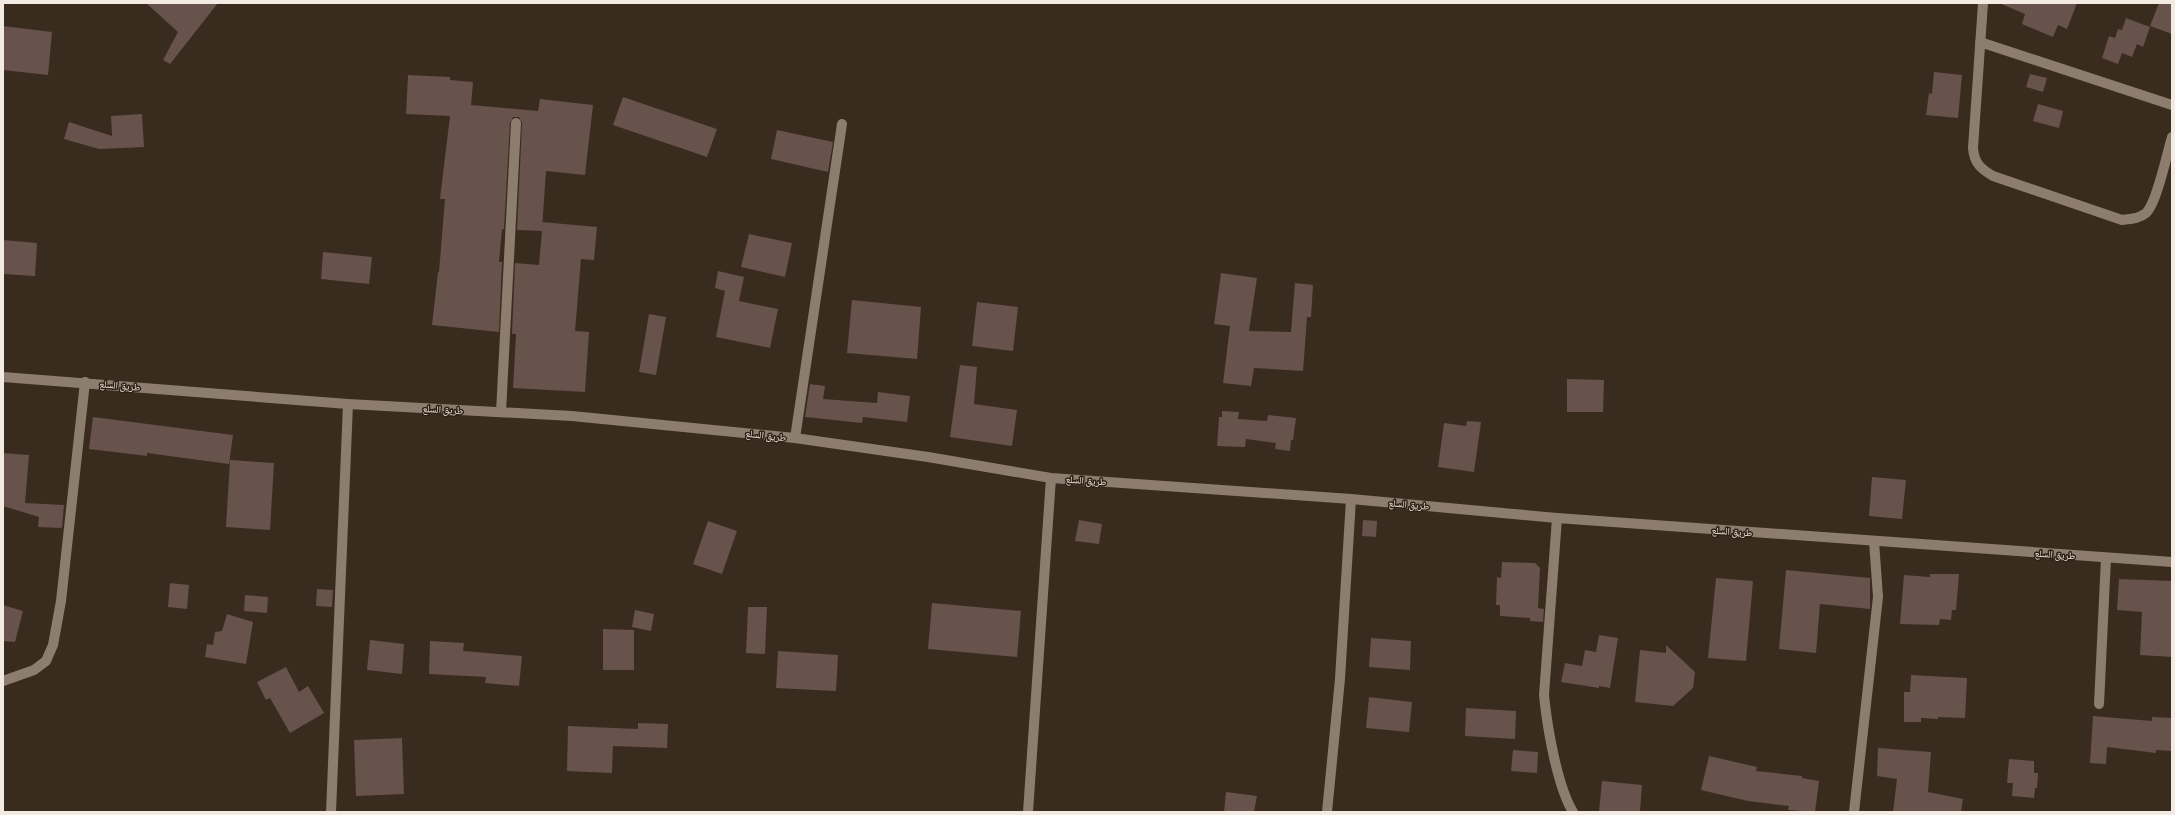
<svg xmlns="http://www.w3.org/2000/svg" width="2175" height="815" font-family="Commissioner,'Noto Naskh Arabic',sans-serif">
<rect width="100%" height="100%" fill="#392b1e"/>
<path fill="#67524c" d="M146 3H218L170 64 163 60 178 32Z
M1999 3H2077L2067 29 2058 25 2053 37 2022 24 2025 14Z
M2159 3H2172V34L2150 26Z
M2126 18 2150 27 2143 47 2137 44 2132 57 2122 53 2118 64 2102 58 2109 36 2115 38 2118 29 2122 30Z
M3 26 52 32 48 75 3 70Z
M1934 72 1962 75 1958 118 1926 115 1929 93 1932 94Z
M2030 74 2047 78 2043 92 2026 87Z
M408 75 450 77V80L473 82 471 105 538 111 540 99 593 105 585 175 546 171 542 229V222L597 227 594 260 581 259 575 331 589 332 585 392 513 388 516 334H512L515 263 539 265 542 231 517 230 522 123 519 117H513L510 123 504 229H502L499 262H502L499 332 432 325 438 272H439L445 199H440L450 116 406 114Z
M623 97 717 129 707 157 613 125Z
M2038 104 2063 111 2059 128 2033 121Z
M142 114 144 147 99 149 64 139 69 122 112 136 111 116Z
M777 130 833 142 828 172 771 159Z
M749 234 792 243 785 277 741 267Z
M3 240 37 243 35 276 3 274Z
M323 252 372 257 369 284 321 279Z
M718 271 744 277 739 301 778 309 770 348 716 337 725 291 715 288Z
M1221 273 1257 278 1249 331 1291 332 1295 283 1313 285 1311 317H1307L1303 371 1254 368 1251 386 1223 383 1230 326 1214 324Z
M852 300 921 307 917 359 847 353Z
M977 302 1018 307 1013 351 972 346Z
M649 314 666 317 656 375 639 372Z
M960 365 977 367 974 404 1017 410 1012 446 950 437Z
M1567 379 1604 380 1603 412H1567Z
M810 384 825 386 823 399 877 403 878 392 910 396 907 422 863 417 862 423 805 417Z
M1222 411 1239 412 1238 419 1267 421 1268 415 1296 418 1293 440H1291L1290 451 1275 449 1276 443 1246 439 1245 447 1217 446 1219 417H1222Z
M93 417 233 435 229 464 147 453V456L89 449Z
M1467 421 1481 422 1474 472 1438 467 1444 423 1466 426Z
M3 453 29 455 25 503 64 505 62 528 38 527 39 517 3 506Z
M230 460 274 463 270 530 226 527Z
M1872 477 1906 480 1902 519 1869 516Z
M1079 520 1102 524 1099 544 1075 541Z
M1363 520 1377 521 1376 537 1362 536Z
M708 521 737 531 722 574 693 564Z
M1502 562 1535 563 1540 568 1538 608 1544 609 1543 622 1530 621V618L1500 616V605H1496L1497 577 1501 578Z
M1786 570 1870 578V609L1820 604 1816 653 1779 649Z
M1930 574H1959L1956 610H1952L1951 620 1940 619 1939 625 1900 624 1904 575 1930 577Z
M1716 578 1753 581 1746 661 1708 658Z
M2119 579 2172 581V657L2140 655 2142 612 2117 610Z
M170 583 189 585 187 609 168 607Z
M317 589 333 590 332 607 316 606Z
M245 595 268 597 267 613 244 611Z
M932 603 1021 611 1017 657 928 649Z
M3 605 23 611 15 642 3 641Z
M748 607H767L765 654 746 653Z
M635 610 654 614 651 631 632 627Z
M227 614 253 622 246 664 205 657 207 644 213 645 215 632 222 631Z
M603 629 634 630V670H603Z
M1599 635 1618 638 1610 688 1599 686V688L1561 682 1565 663 1582 666 1585 650 1596 652Z
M1371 638 1411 641 1410 670 1369 667Z
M370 640 404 644 402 674 367 670Z
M430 641 464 643 463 651 522 656 519 686 485 683 486 677 429 674Z
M1666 645 1695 672 1693 688 1673 706 1635 702 1640 650 1666 653Z
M778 651 838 655 836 691 776 688Z
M286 667 299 692 308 686 324 713 290 733 270 698 266 700 257 682Z
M1911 675 1967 678 1965 718 1938 717V719L1921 718V722H1904V692H1910Z
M1369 697 1412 702 1409 732 1366 728Z
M1466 708 1516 711 1515 739 1465 736Z
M2093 716 2152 721V717L2172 718V751L2156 750V753L2107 747 2106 764 2090 763Z
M638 723 668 724 667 748 613 746 612 773 567 771 568 726 638 729Z
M402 738 404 794 356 796 354 740Z
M1878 748 1931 752 1928 792 1963 799 1961 812H1893L1897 779 1877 776Z
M1513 750 1538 752 1537 773 1511 771Z
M1709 756 1757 767 1756 771 1802 776V778L1819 781 1815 812 1788 810 1789 806 1748 801 1701 790Z
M2009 759 2034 761V773H2038L2037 788H2035L2034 798 2012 796 2013 783H2007Z
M1602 781 1642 785 1640 812H1599Z
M1226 792 1257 796 1254 812H1224Z"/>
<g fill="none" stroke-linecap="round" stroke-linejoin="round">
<path stroke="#8d7d6f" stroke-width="10" d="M1983 3 1973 148C1974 163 1981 169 1993 176L2122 220C2130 219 2139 219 2146 213 2157 203 2167 153 2172 137
M1980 42 2172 105
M501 412 516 123
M795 438 842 124
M1557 518 1544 695C1547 726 1557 786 1573 812
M3 681 34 670 46 661 53 645 61 601 85 382
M2099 704 2106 558
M331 812 348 404
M1028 812 1051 478
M1327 812 1340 679 1351 499
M1854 812 1878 597 1874 541"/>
<path stroke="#8d7d6f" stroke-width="10" d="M3 377 348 404 572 416 795 438 928 457 1051 478 1351 499 1557 518 2172 562"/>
</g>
<g text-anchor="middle" stroke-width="3" stroke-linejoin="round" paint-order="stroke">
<g font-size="10" fill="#f3eae2" stroke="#2e2115">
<text transform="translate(120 385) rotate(5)" y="4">طريق السلع</text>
<text transform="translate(443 409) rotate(3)" y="4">طريق السلع</text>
<text transform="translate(766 435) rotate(6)" y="4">طريق السلع</text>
<text transform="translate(1086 480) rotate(4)" y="4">طريق السلع</text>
<text transform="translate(1409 504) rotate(5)" y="4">طريق السلع</text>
<text transform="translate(1732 531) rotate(4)" y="4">طريق السلع</text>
<text transform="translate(2055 554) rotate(4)" y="4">طريق السلع</text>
</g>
</g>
<rect width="2175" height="815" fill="none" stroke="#f3eae2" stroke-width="8"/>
</svg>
